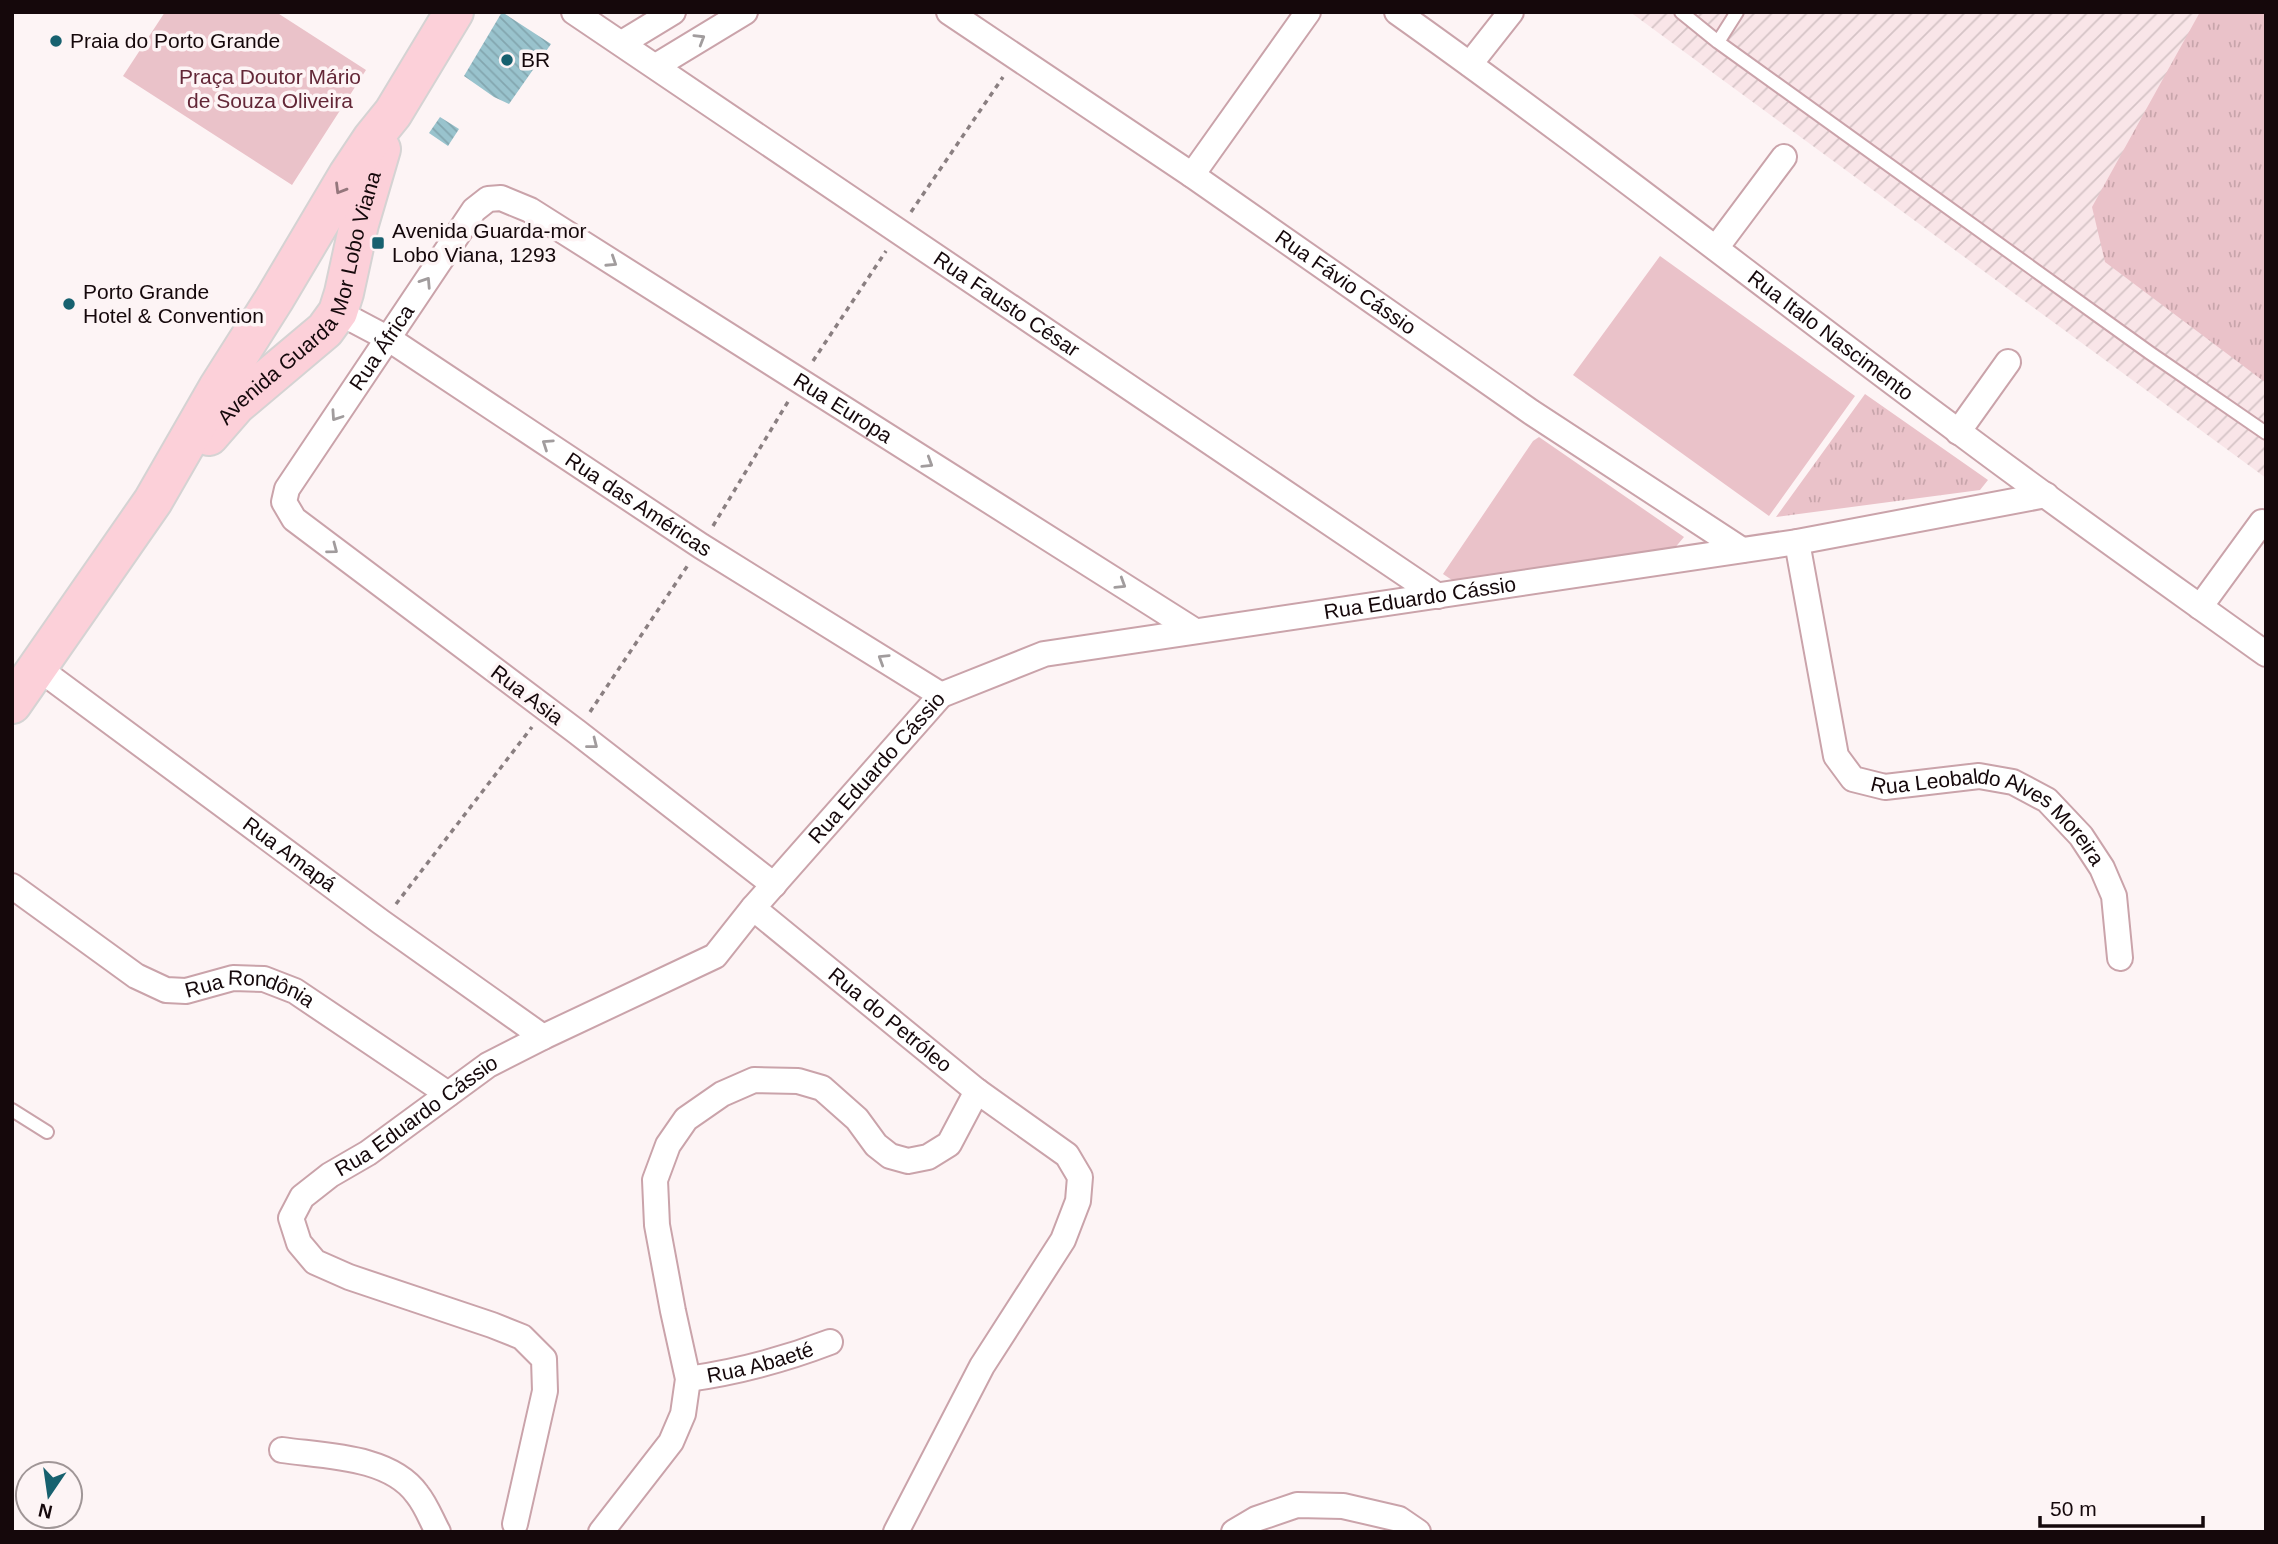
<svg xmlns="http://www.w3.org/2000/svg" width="2278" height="1544" font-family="Helvetica,sans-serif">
<defs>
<pattern id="industrial-furrows" width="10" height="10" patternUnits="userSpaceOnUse" patternTransform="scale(1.75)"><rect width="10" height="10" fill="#f9e5e8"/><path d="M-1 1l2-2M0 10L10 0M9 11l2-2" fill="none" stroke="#d5c3c6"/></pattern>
<pattern id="grass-tufts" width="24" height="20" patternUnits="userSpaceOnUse" patternTransform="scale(1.75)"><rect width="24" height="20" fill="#eac2c9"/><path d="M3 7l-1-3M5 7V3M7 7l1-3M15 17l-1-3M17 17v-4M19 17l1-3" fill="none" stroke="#c8a5ab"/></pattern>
<pattern id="building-back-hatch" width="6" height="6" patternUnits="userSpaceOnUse" patternTransform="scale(1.75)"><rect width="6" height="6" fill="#99c3cd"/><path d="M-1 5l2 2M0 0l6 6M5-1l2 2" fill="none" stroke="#83a6af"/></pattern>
</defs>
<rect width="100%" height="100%" fill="#fdf4f5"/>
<path fill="url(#industrial-furrows)" d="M1630 12H2266V478Z"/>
<path fill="url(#grass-tufts)" d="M2200 12H2266V383L2105 262 2092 207Z
M1865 394 1988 480 1980 490 1776 517Z"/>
<path fill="#eac2c9" d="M165 12H276L366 70 292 185 123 76Z
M1660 256 1855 396 1769 516 1573 375Z
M1539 437 1684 537 1673 550 1452 580 1443 574 1533 441Z"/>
<path fill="url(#building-back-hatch)" d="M502 12 551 44 509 104 494 97 464 76Z
M440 117 459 129 448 146 429 133Z"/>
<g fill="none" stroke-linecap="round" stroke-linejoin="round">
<defs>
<path id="lane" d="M1681 12 1718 42 2150 353 2266 433
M1718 42 1737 12
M12 1110 47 1132"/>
<g id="street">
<path id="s1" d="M574 12 1438 596"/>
<path id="s2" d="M949 12 1192 175 1531 412 1742 550"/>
<path id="s3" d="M1397 12C1587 147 1770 292 1958 431 2059 507 2163 580 2266 654"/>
<path d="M622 43 673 12"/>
<path d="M1470 64 1511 12"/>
<path d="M656 66 745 12"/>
<path d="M1192 175 1308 12"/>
<path d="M1716 248 1784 157"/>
<path id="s4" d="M338 312 389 339 701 546 941 695"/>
<path d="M1958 432 2008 362"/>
<path id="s5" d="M1797 542 1836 756 1853 779 1885 787 1979 776 2013 782 2047 800 2081 836 2102 868 2114 896 2120 958"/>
<path d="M2200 607 2262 522"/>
<path id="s6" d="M38 668 381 922 543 1037"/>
<path id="s7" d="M774 885 577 732 294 519 284 502 287 489 474 210 488 199 501 198 530 210 1195 631"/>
<path id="s8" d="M12 886 136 976 166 990 186 991 233 978 264 979 295 991 448 1094"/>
<path id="s9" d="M753 908 977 1091 1067 1155 1080 1177 1078 1201 1063 1240 982 1366 896 1532"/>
<path id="s10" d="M688 1379C738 1372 783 1360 830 1342"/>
<path d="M282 1450C324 1456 390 1456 417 1494 426 1505 431 1519 438 1532"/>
<path id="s11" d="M515 1524 545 1391 544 1359 522 1337 492 1325 349 1277 315 1262 299 1243 291 1218 302 1197 330 1175 368 1153 488 1065 543 1037 715 956 753 908 941 695 1044 654 1797 542 2046 495"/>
<path d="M601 1532 671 1442 683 1414 688 1379 673 1311 657 1225 655 1180 668 1145 686 1119 722 1094 754 1080 798 1081 822 1088 857 1119 876 1145 890 1156 908 1161 928 1157 949 1144 977 1091"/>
<path d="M1234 1532 1256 1519 1297 1505 1343 1506 1399 1519 1418 1532"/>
</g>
<g id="primary">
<path id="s12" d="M209 436 236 405 325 330 338 312 344 293 359 224 381 149"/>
<path d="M12 704 153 501 218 388 275 298 348 175 372 139 393 113 454 12"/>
</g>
</defs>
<use href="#lane" stroke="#caa3aa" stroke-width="16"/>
<use href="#street" stroke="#caa3aa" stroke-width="28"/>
<use href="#primary" stroke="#d5d3d3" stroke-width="42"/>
<path stroke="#8a7f81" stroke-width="3.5" stroke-dasharray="5 5" stroke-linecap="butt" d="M911 212 1003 77
M813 361 886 251
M713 526 789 400
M590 712 688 565
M396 904 532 727"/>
<use href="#lane" stroke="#fff" stroke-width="12"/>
<use href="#street" stroke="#fff" stroke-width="24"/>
<use href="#primary" stroke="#fcd0d9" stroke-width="38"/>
</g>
<defs><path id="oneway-chevron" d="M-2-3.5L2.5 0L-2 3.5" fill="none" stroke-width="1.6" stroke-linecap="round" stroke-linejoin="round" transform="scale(1.75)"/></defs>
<g stroke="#a19c9d">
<use href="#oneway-chevron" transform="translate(700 39) rotate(-31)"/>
<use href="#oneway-chevron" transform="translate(612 262) rotate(33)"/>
<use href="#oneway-chevron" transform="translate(426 282) rotate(-57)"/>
<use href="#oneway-chevron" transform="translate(336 416) rotate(124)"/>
<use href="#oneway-chevron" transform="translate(547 444) rotate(-146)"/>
<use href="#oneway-chevron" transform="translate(928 463) rotate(32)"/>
<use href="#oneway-chevron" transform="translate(333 549) rotate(37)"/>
<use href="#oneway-chevron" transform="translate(1121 584) rotate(32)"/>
<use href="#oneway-chevron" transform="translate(883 659) rotate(-148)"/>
<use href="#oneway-chevron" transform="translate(593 744) rotate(38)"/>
</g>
<use stroke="#94767c" href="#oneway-chevron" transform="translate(340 189) rotate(121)"/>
<g fill="#17616f" stroke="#fdf4f5" stroke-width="2.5">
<circle cx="56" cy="41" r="7"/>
<circle cx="507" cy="60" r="7"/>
<rect x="371" y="236" width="14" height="14" rx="3.5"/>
<circle cx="69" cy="304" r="7"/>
</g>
<g text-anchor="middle" stroke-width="7" stroke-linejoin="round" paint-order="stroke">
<g font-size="21" fill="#15080b" stroke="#fdf4f5" text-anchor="start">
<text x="70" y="48">Praia do Porto Grande</text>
<text x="521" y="67">BR</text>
<text x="392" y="238">Avenida Guarda-mor<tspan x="392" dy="24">Lobo Viana, 1293</tspan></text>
<text x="83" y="299">Porto Grande<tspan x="83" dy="24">Hotel &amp; Convention</tspan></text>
</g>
<g font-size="21" fill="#632737" stroke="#fdf4f5">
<text x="270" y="84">Praça Doutor Mário<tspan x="270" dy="24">de Souza Oliveira</tspan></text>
</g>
<g font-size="21" fill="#15080b" stroke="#fdf4f5">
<text dy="7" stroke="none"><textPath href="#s2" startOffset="480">Rua Fávio Cássio</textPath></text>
<text dy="7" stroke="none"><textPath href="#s12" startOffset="172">Avenida Guarda Mor Lobo Viana</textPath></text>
<text dy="7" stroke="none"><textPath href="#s1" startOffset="522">Rua Fausto César</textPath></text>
<text dy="7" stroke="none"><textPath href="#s3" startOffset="541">Rua Italo Nascimento</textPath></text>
<text dy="7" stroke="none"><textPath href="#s7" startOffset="807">Rua África</textPath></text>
<text dy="7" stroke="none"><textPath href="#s7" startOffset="1405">Rua Europa</textPath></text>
<text dy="7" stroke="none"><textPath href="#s4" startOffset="357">Rua das Américas</textPath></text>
<text dy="7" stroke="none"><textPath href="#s11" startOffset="1811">Rua Eduardo Cássio</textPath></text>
<text transform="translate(527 695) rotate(37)" y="7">Rua Asia</text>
<text dy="7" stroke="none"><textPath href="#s11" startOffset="1223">Rua Eduardo Cássio</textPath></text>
<text dy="7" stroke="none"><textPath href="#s5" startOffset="397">Rua Leobaldo Alves Moreira</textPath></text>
<text dy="7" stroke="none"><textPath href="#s6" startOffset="313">Rua Amapá</textPath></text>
<text dy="7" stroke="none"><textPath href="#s8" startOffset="273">Rua Rondônia</textPath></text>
<text dy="7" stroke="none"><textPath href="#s9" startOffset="177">Rua do Petróleo</textPath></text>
<text dy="7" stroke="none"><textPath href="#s11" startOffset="635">Rua Eduardo Cássio</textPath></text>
<text dy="7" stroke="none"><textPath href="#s10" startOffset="74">Rua Abaeté</textPath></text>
</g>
</g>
<rect width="2278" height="1544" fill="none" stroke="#15080b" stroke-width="28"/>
<g transform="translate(49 1495) rotate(193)"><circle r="33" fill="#fdf4f5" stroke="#a09697" stroke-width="2"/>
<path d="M0-5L12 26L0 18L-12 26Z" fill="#17616f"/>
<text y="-10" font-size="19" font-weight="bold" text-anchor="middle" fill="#15080b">N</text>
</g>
<path d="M2040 1516v10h163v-10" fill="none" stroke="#15080b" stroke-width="3.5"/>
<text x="2050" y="1516" font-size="21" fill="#15080b" stroke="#fdf4f5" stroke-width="5" paint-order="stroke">50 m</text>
</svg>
